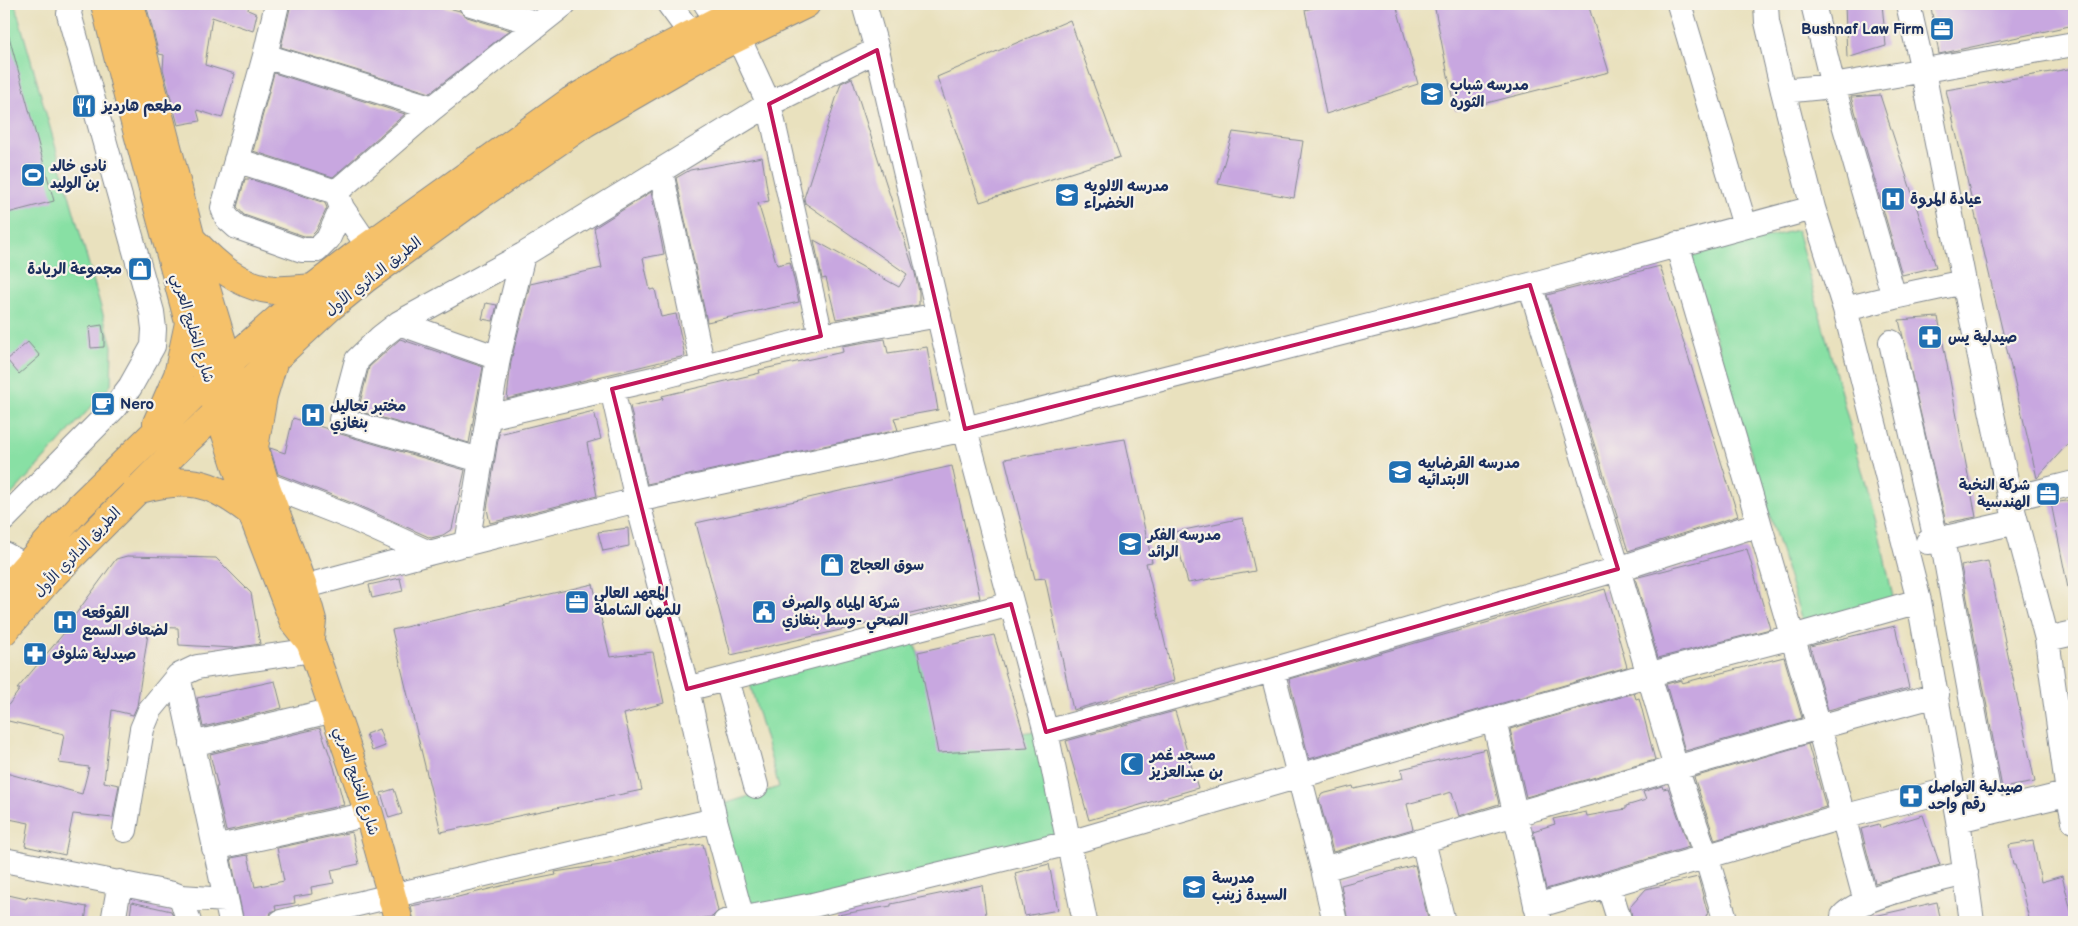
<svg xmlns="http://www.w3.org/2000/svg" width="2078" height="926" font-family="'Balsamiq Sans','Playpen Sans Arabic',sans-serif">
<rect width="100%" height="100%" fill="#f7f3e8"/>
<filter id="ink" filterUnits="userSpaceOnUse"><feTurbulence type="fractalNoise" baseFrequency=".02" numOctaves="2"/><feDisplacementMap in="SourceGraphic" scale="10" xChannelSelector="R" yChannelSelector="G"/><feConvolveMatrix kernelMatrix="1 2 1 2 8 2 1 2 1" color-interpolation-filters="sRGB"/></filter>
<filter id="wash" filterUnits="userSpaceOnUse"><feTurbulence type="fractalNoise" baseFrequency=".0096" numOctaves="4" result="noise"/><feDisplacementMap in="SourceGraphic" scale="20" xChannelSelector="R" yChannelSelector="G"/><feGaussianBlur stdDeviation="1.12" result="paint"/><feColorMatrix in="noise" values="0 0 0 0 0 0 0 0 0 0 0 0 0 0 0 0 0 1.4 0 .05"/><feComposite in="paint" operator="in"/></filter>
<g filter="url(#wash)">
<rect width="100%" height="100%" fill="#e9e1be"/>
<path fill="#88e0a4" stroke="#528881" d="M4 4H15L112 346 111 385 4 503Z
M1797 230 1879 533 1894 602 1803 624 1691 256Z
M911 632 947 743 1043 730 1069 843 743 918 714 807 779 787 748 677Z"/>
<g id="blocks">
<path fill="#c8a7e0" d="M146 4H249L248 10 257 14 253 31 212 17 205 65 235 74 222 118 197 110 200 121 178 125 163 69 164 55 159 54Z
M291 4H433L460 11 467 17 510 30 430 93 281 47Z
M1327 4H1396L1418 84 1326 114 1305 10Z
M1434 4H1588L1609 72 1455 111Z
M1845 4H1882L1886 46 1847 58Z
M1952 4H2074V25L1939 54 1931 7Z
M1070 20 1120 157 980 202 937 77Z
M4 33H8L54 201 4 214Z
M2074 68V437L2037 478 1946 90Z
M274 73 405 114 333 177 253 151Z
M852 78 915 273 919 292V305L836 319 826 278 822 279 814 240 899 287 907 274 805 203 804 198 841 83Z
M1880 95 1936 267 1902 275 1851 97Z
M1233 132 1303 141 1294 198 1218 184Z
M762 157 769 201 758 203 777 265 790 262 799 302 707 322 676 178 690 170Z
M245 179H250L325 203 327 208 316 231 311 236H304L244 215 237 207Z
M651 192 664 254 643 258 650 290 655 289 661 317 676 314 685 356 507 399 511 361 530 284 602 268 594 228Z
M1660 266 1738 516 1628 551 1547 295Z
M486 303 497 305 493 321 482 319Z
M1938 317 1976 517 1946 523 1899 320Z
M102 325 104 336V347L91 348 89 327Z
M400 339 483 367 469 443 358 411 369 367Z
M885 339 888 353 927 347 938 410 894 418 898 430 647 484 630 406 663 399 662 396 760 373 759 370 843 352 842 346Z
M28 342 40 356 19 374 7 360Z
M594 411 601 439 587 443 597 496 490 523 487 509 499 434Z
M293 418 331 430 337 433 465 470 452 529 443 535 431 538 357 505 278 474 270 448 285 453Z
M1125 439 1152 562 1146 563 1174 681 1073 710 1045 578 1035 579 1005 459Z
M952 466 980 598 731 655 696 523Z
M2074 500V588H2068L2051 503Z
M1243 518 1255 571 1188 583 1174 532Z
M628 528 629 546 603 551 598 532Z
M1747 549 1770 629 1658 658 1635 578Z
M127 556 216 558 251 593 260 644 233 648 179 645 178 628 149 627 137 706 133 715 112 710 104 782 119 785 113 818 73 814 65 855 25 846 29 823 4 818V786L6 773 82 794 89 767 59 763 64 734 4 720V711L20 689H17L69 627 67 626 116 559Z
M1988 561 2035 782 2002 788 1961 566Z
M400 578 403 591 372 598 369 585Z
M593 584 610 657 653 652 664 703 624 714 642 790 441 832 392 630Z
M1605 589 1627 667 1309 759 1289 679Z
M1895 626 1909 688 1828 710 1810 646Z
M994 635 1028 748 938 753 918 652Z
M1784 657 1802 718 1685 751 1666 684 1682 680V683Z
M275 681 282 708 203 727 197 698Z
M1634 693 1636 699 1639 698 1655 760 1526 797 1510 729Z
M1175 711 1198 788 1089 820 1066 741Z
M320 728 334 767 344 805 226 831 216 787H218L210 754Z
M379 729 385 746 372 751 366 734Z
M1808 744 1826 807 1715 840 1694 777Z
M1486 749 1499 804 1459 816 1452 792 1407 804 1413 829 1333 852 1319 799 1322 794 1353 786 1354 789 1403 778 1401 769Z
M1662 786 1663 789 1668 788 1689 847 1546 889 1533 831 1555 824 1553 819 1586 812 1587 816 1626 809V806L1646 800 1643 792Z
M394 789 402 814 389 818 381 793Z
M1923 815 1940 865 1875 883 1861 829 1879 824 1880 828Z
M352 832 359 864 331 870 334 883 311 887 312 894 294 897 295 903 275 906 276 910 271 912 268 922H244L231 858 248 855 255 887 284 881 277 848Z
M2033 841 2041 882 2062 876 2074 922H2030L2015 865H2013L2009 845Z
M703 844 718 911 712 917 678 922H414L411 906 458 897 505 885 556 875 555 872 608 864 655 851Z
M1049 864 1058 910 1025 916 1015 873Z
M1415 865 1429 922H1348L1341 885Z
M1698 877 1708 914 1706 915 1708 922H1633L1630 907 1646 889Z
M982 885 987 922H838L837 915 891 906V904Z
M4 894 26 899 27 896 87 907 85 922H4Z
M132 902 171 911 175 922H129Z
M1937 902 1941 922H1870V917Z"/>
</g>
</g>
<g filter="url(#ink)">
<use href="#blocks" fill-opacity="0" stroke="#82888e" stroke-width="1"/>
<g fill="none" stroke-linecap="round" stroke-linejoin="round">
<defs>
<path id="minor" d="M277 4 265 56 223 208 227 218 237 227 302 250H317L328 239 342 208
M471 4 539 24
M669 4 691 34
M706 4 717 20
M864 4 877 50 965 429 1046 732 1085 922
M1679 4 1745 226
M1766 4 1767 22 1783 91 1813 208 1845 309 1919 601 1958 820 1972 922
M1813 4 1833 86 1894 297 1845 309
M1908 4 1923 71 1964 282 2010 499 2047 639 2068 793 2074 821
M738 37 769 104 821 336
M265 56 433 108
M1783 91 1833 86 2074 44
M236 160 336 192
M661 172 703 367
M1677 244 1819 727 1866 902
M368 246 342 208 336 192 433 108 564 4
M1530 285 1618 569 1676 768 1706 856 1726 922
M1894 297 1964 282
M399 323 498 358
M1891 342 1936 540
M612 389 637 500 687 689 715 820 743 922
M488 417 653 379 821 336 939 315
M480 460 341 420 357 360 381 337 399 323 523 255 769 104 877 50
M265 484 352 518 429 553
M2010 499 2074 483
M4 519 114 408 130 387 153 346 154 329 152 312 69 14 71 4
M1942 539 1992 812
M1928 542 2016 522
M467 544 498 358 523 255
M4 554 26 566
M303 587 429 553 637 500 965 429 1530 285 1813 208
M2047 639 2074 633
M1272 670 1618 569 1759 524
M178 676 231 922
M727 679 756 786
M687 689 1011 604
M1494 720 1540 922
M1046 732 1272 670 1323 869 1335 922
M192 744 334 710
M1958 820 2074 792
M125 830 142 729 150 710 178 676 197 667 313 650
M1423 841 1443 922
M214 848 369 814
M4 860 173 894 181 897 189 922
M1323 869 1819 727 1937 695
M1608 884 1620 922
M181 897 226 900
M1536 906 1842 817 1953 789
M113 922 120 882
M281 922 715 820
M725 922 813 905 1069 843 1647 675 1792 637 1919 601
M1843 922V916C1860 896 1938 880 1966 873"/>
<path id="major" d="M105 4 129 100 189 322 252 513 294 622 310 642 322 675 369 814 399 922
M130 4 191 239 265 484 303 587 312 620 310 638
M193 241C216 265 240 287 274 290 287 291 301 289 313 288
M157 423 178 375 189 323
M255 442 263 396 273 363
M136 490C187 476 210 480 252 513
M4 591 80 506 209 380 313 288 352 258 571 101 629 67 750 4
M4 631 47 581 181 446 329 308 366 278 476 198 585 123 706 53 806 4"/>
</defs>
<use href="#minor" stroke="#82888e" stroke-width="26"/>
<use href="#major" stroke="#82888e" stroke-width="30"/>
<use href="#minor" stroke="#fff" stroke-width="24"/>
<use href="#major" stroke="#f5c16b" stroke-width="28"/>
</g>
</g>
<path fill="none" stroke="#c2185b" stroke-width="4" stroke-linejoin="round" d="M877 50 965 429 1530 285 1618 569 1046 732 1011 604 687 689 612 389 821 336 769 104Z"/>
<defs>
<symbol id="office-square" viewBox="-11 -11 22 22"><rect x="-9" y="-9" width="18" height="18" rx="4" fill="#1f6fb2" stroke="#f7f3e8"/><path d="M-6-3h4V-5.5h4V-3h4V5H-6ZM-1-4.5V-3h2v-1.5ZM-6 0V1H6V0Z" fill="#fff"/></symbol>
<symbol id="school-square" viewBox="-11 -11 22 22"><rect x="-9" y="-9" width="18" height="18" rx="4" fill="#1f6fb2" stroke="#f7f3e8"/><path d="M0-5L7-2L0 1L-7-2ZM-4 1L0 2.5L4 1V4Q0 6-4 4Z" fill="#fff"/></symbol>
<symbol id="restaurant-square" viewBox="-11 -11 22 22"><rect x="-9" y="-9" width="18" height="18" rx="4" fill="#1f6fb2" stroke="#f7f3e8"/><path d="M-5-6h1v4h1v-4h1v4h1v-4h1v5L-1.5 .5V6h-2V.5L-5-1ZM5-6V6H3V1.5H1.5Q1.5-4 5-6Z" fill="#fff"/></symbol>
<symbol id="stadium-square" viewBox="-11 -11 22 22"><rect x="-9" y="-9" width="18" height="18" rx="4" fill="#1f6fb2" stroke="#f7f3e8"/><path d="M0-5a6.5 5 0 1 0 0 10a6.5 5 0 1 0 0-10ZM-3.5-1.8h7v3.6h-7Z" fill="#fff"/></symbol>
<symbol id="hospital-square" viewBox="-11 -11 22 22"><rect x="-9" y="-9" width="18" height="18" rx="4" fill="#1f6fb2" stroke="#f7f3e8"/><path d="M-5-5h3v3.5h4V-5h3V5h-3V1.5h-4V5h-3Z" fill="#fff"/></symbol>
<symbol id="shop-square" viewBox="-11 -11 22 22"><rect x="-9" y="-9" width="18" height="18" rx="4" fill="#1f6fb2" stroke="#f7f3e8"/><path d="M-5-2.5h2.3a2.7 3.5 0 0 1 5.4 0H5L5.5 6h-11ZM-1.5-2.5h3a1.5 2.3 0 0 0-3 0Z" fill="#fff"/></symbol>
<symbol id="pharmacy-square" viewBox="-11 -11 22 22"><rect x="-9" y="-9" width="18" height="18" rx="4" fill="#1f6fb2" stroke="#f7f3e8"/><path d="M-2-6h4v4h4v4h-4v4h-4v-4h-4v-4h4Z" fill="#fff"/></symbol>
<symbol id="cafe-square" viewBox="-11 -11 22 22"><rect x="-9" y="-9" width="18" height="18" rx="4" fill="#1f6fb2" stroke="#f7f3e8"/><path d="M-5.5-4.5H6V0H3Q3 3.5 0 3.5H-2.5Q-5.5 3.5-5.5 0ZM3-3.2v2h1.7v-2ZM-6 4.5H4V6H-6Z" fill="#fff"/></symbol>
<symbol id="civic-square" viewBox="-11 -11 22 22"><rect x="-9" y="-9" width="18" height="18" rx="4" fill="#1f6fb2" stroke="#f7f3e8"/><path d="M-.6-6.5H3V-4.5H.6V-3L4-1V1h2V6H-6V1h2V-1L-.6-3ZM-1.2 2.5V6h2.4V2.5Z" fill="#fff"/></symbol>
<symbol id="mosque-square" viewBox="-11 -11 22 22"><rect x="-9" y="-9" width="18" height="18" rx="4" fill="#1f6fb2" stroke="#f7f3e8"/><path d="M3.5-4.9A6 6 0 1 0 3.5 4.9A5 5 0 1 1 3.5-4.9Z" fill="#fff"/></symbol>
</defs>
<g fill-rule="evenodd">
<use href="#office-square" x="1928" y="15" width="28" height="28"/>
<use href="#school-square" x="1418" y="80" width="28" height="28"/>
<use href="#restaurant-square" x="70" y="92" width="28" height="28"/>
<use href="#stadium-square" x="19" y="161" width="28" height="28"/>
<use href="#school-square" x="1053" y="181" width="28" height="28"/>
<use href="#hospital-square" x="1879" y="185" width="28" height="28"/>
<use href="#shop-square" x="126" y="255" width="28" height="28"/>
<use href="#pharmacy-square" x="1916" y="323" width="28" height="28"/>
<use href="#cafe-square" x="89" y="390" width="28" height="28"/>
<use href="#hospital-square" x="299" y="401" width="28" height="28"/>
<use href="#school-square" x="1386" y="458" width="28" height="28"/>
<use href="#office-square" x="2034" y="480" width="28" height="28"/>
<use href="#school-square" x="1116" y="530" width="28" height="28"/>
<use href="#shop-square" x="818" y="551" width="28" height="28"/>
<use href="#office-square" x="563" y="588" width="28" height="28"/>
<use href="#civic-square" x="750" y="598" width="28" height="28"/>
<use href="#hospital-square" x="51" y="608" width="28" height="28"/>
<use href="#pharmacy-square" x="21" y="640" width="28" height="28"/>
<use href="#mosque-square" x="1118" y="750" width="28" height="28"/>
<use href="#pharmacy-square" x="1897" y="782" width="28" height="28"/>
<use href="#school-square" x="1180" y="873" width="28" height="28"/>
</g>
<g text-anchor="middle" stroke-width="4.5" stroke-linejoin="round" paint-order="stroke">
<g font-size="15" font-weight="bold" fill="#1b2f5e" stroke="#f7f3e8" text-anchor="start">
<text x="1924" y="34" text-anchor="end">Bushnaf Law Firm</text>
<text x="1450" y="90">مدرسه شباب<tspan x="1450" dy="17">الثوره</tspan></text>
<text x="102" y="111">مطعم هارديز</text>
<text x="50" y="171">نادي خالد<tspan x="50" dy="17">بن الوليد</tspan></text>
<text x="1084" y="191">مدرسه الالويه<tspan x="1084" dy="17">الخضراء</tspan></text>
<text x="1910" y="204">عيادة المروة</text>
<text x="122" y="274" text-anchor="end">مجموعة الريادة</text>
<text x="1948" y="342">صيدلية يس</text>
<text x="120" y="409">Nero</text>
<text x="330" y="411">مختبر تحاليل<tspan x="330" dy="17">بنغازي</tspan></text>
<text x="1418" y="468">مدرسه القرضابيه<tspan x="1418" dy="17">الابتدائيه</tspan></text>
<text x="2030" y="490" text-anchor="end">شركة النخبة<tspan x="2030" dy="17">الهندسية</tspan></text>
<text x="1148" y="540">مدرسه الفكر<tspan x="1148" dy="17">الرائد</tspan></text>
<text x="850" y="570">سوق العجاج</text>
<text x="594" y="598">المعهد العالي<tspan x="594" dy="17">للمهن الشاملة</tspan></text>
<text x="782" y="608">شركة المياه والصرف<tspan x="782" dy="17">الصحي -وسط بنغازي</tspan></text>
<text x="82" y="618">القوقعه<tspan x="82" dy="17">لضعاف السمع</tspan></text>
<text x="52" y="659">صيدلية شلوف</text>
<text x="1150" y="760">مسجد عُمر<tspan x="1150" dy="17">بن عبدالعزيز</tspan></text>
<text x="1928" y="792">صيدلية التواصل<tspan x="1928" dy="17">رقم واحد</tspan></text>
<text x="1212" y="883">مدرسة<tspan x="1212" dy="17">السيدة زينب</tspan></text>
</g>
<g font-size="15" fill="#1b2f5e" stroke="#f7f3e8">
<text transform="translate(373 276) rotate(-38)" y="5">الطريق الدائري الأول</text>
<text transform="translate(193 328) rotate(73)" y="5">شارع الخليج العربي</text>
<text transform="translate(77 552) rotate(-46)" y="5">الطريق الدائري الأول</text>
<text transform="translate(357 781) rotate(72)" y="5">شارع الخليج العربي</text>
</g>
</g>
<rect width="2078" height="926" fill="none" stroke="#f7f3e8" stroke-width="20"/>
</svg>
